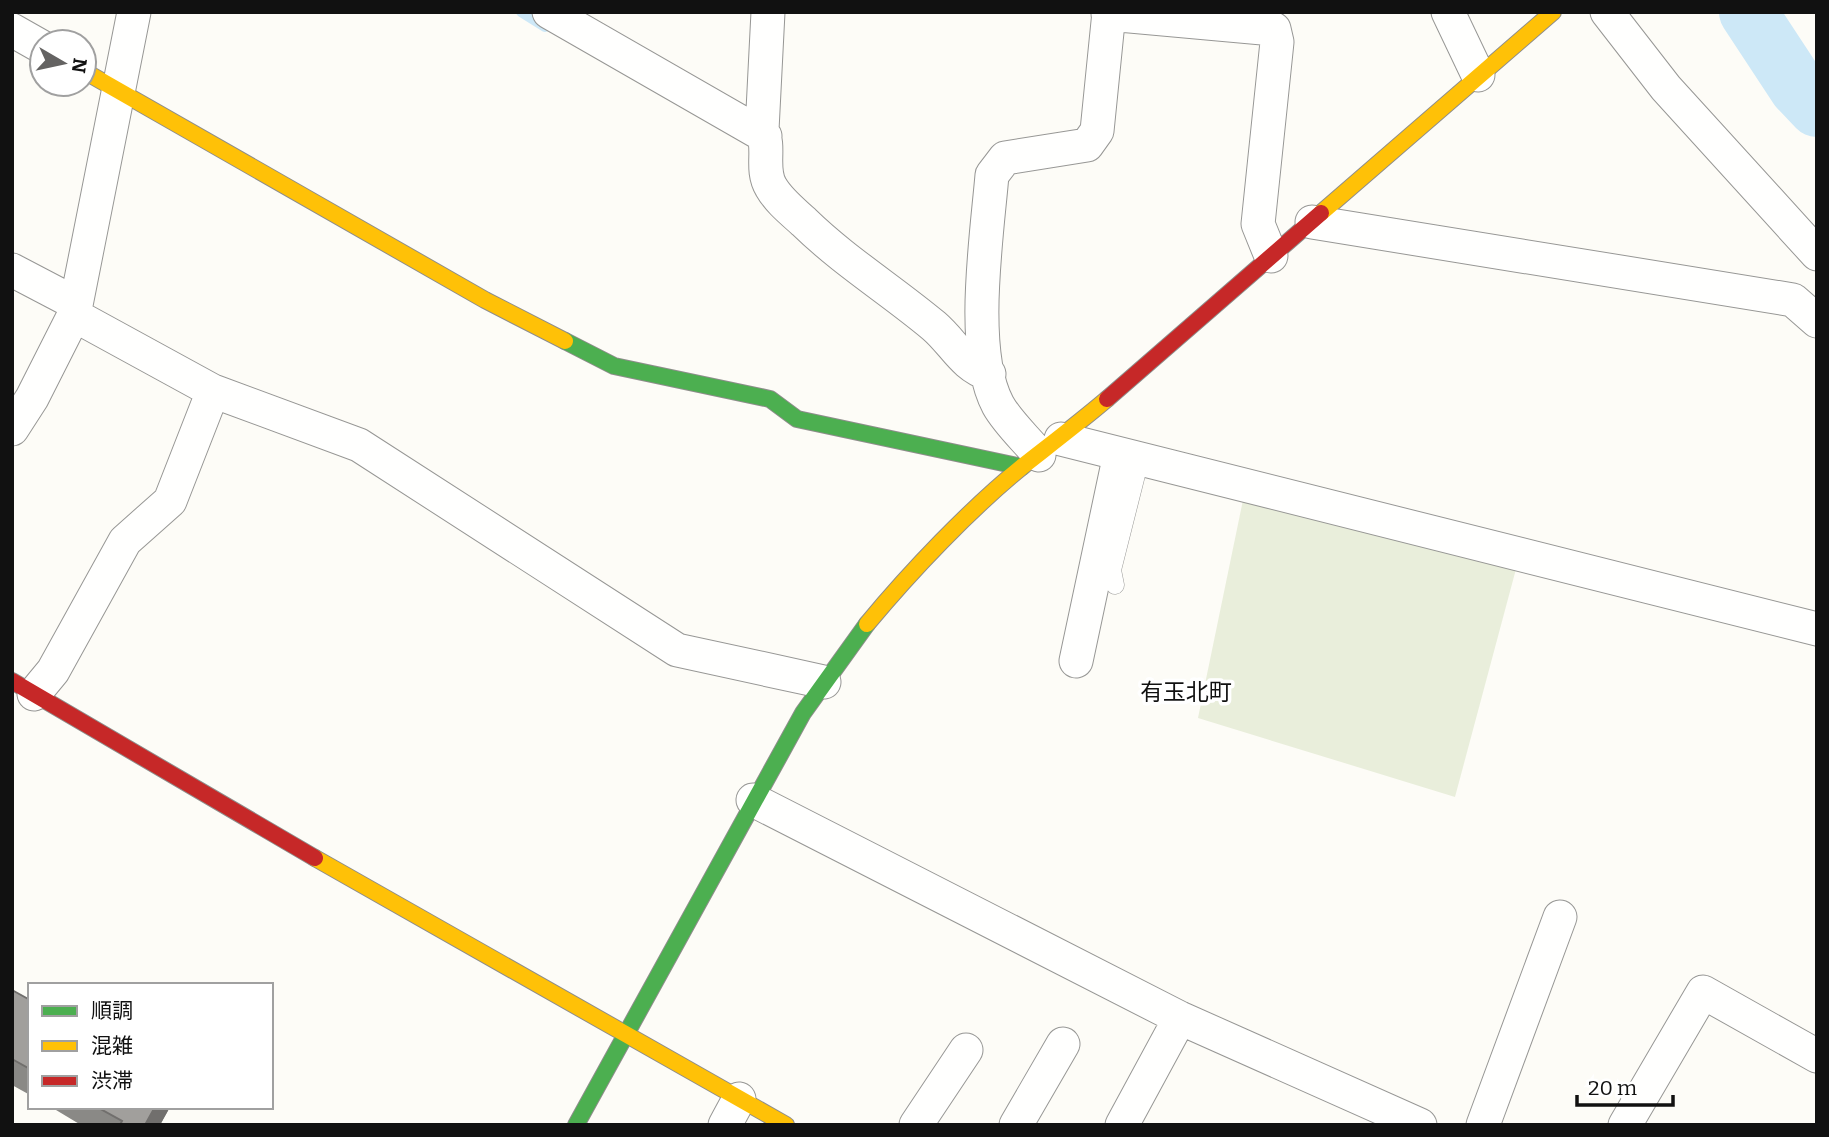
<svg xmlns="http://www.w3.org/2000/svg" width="1829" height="1137" font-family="Bitter,'Noto Sans JP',serif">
<rect width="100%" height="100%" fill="#fdfcf7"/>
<path fill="#e9eedb" d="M1243 500 1516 569 1455 797 1198 718Z"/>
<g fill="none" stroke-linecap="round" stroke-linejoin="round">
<path stroke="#cde8f7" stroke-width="10" d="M521 12 545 27"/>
<path stroke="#cde8f7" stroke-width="58" d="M1748 12 1798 88 1817 108"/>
<defs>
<path id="lane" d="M1115 585 1112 570 1140 459"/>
<path id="street" d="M549 12 765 136
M768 12 762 130C771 148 760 169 771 187 779 201 792 211 804 222 844 261 891 290 934 326 954 343 963 366 989 374
M1257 12V18L1274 29 1277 42 1258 224 1271 256
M1448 12 1478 75
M1607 12 1666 88 1817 254
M1108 14 1274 29
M12 30 42 47
M1312 222 1793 300 1817 321
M12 270 75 303
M74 315 213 391 359 445 677 650 824 682
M12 429 32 398 74 315 134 12
M1061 439 1817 629
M1039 455C1026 439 1008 423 998 405 969 351 987 235 992 175L1005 158 1087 145 1097 131 1109 12
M1076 661 1120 454
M34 694 53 671 125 541 170 501 213 391
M753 800 1180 1018 1420 1125
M725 1125 739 1099
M916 1125 966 1050
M1016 1125 1063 1044
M1122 1125 1180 1018
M1483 1125 1560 917
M1625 1125 1703 992 1817 1056"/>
<path id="fast" d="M565 341 614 366 770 399 797 419 1022 467
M576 1125 803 713 867 624"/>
<path id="slow" d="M84 71 485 300 565 341
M1321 213 1553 12
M867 624C911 571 969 510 1023 466 1051 444 1080 422 1107 399
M315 858 786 1125"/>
<path id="jam" d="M1107 399 1321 213
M12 681 315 858"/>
</defs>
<use href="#lane" stroke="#979795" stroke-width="19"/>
<use href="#street" stroke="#979795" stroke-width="35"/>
<use href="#fast" stroke="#8e8d8b" stroke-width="18"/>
<use href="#slow" stroke="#8e8d8b" stroke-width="18"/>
<use href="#jam" stroke="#8e8d8b" stroke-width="18"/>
<use href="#lane" stroke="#fffffe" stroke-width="18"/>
<use href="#street" stroke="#fffffe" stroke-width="33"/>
<use href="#fast" stroke="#4caf50" stroke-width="16"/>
<use href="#slow" stroke="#ffc107" stroke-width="16"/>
<use href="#jam" stroke="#c62828" stroke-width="16"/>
</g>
<path fill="#8a8986" d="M12 990 30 1000V1095L12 1085Z
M51 1107H170L160 1125H81Z"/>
<path fill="#716f6d" d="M155 1107H170L160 1125H145Z"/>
<path fill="#a19f9c" stroke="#716f6d" stroke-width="2" d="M12 990 30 1000V1069L12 1059Z
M97 1107H155L145 1125H120L122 1121Z"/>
<g text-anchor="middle" stroke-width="7" stroke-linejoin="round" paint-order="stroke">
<g font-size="23" fill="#111" stroke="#fff">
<text x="1186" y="700">有玉北町</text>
</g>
</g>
<rect width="1829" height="1137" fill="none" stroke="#111111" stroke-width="28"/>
<rect x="28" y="983" width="245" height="126" fill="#ffffff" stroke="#a0a0a0" stroke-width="2"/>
<rect x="42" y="1006" width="35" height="10" fill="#4caf50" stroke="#a0a0a0" stroke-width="2"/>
<text x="91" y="1018" font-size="21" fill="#111111">順調</text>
<rect x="42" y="1041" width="35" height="10" fill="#ffc107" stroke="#a0a0a0" stroke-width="2"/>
<text x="91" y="1053" font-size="21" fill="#111111">混雑</text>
<rect x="42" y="1076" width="35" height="10" fill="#c62828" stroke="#a0a0a0" stroke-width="2"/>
<text x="91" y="1088" font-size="21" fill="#111111">渋滞</text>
<g transform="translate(63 63) rotate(99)"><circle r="33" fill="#ffffff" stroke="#a0a0a0" stroke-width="2"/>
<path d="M0-5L12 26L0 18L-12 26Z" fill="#646362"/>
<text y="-10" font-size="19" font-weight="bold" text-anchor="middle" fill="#111111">N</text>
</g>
<path d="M1577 1095v10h96v-10" fill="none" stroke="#111111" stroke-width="3.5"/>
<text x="1588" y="1095" font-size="21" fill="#111111" stroke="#ffffff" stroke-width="5" paint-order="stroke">20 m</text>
</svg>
